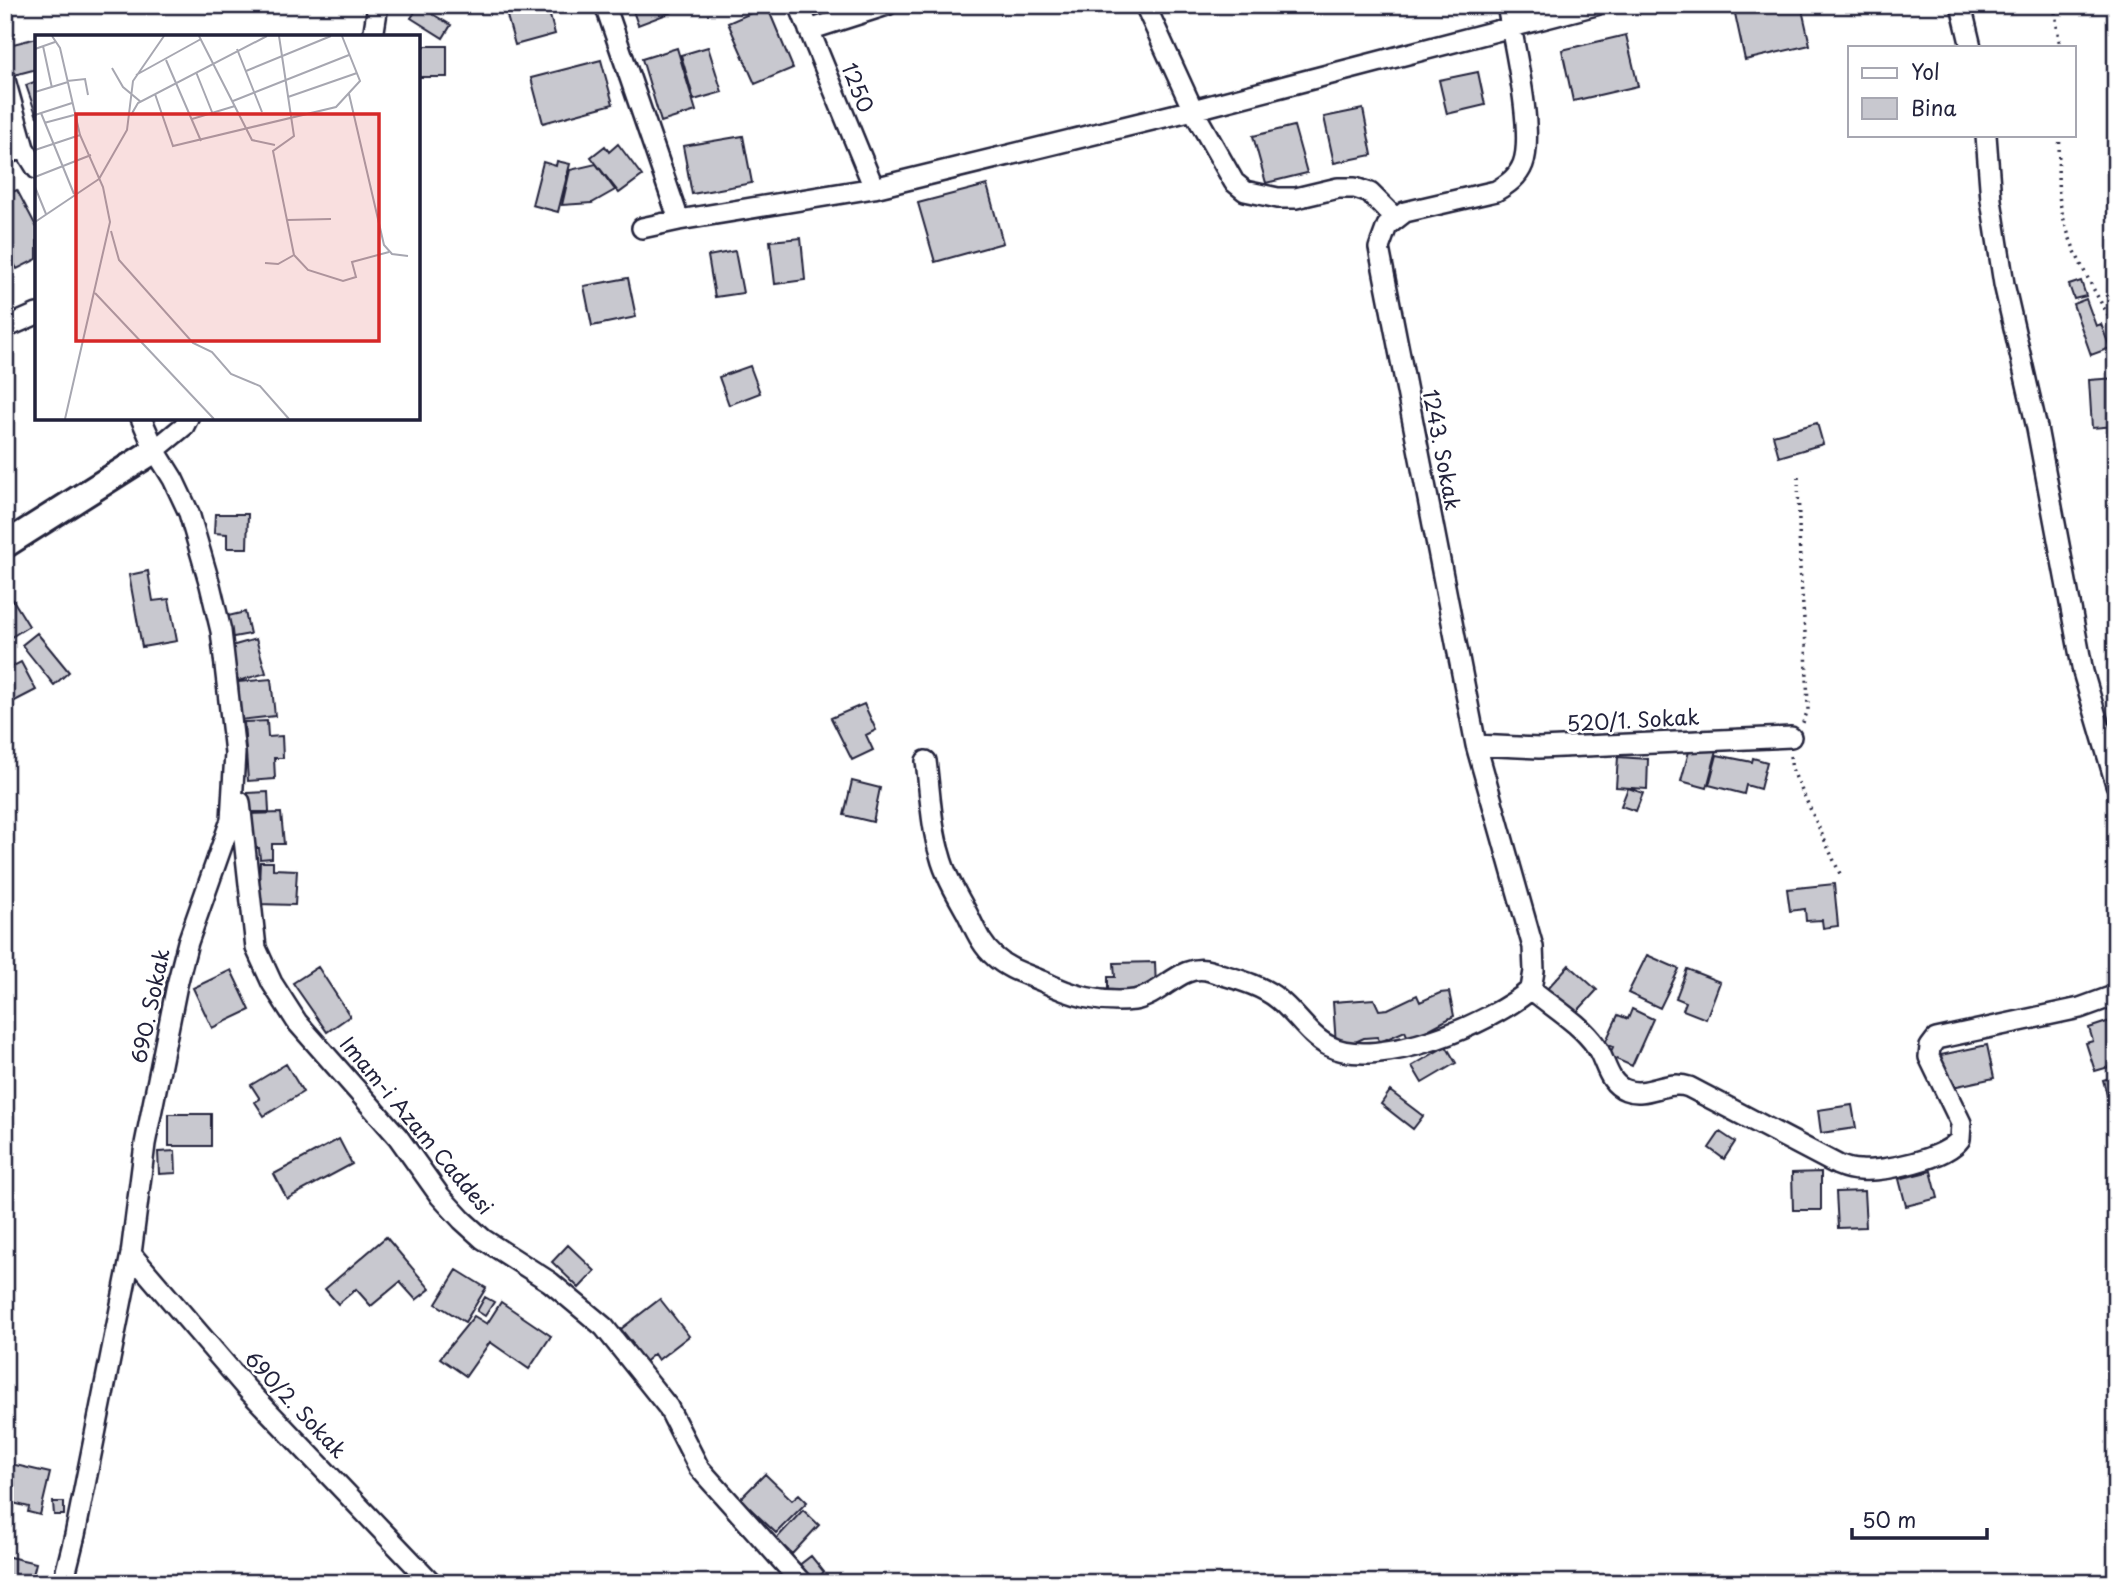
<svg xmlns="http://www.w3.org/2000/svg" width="2121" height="1588" font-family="'Playpen Sans',sans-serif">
<rect width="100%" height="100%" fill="#fff"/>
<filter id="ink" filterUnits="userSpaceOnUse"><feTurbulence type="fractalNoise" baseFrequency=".0143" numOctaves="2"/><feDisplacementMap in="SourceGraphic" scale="14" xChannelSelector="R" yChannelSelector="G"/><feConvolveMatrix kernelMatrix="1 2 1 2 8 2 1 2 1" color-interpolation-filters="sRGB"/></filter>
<g filter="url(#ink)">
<path fill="#c8c8cf" stroke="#22223b" stroke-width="2" d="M453 5H468L467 13 452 11Z
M504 5H547L555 34 515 45Z
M631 5H673L675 11 638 25Z
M1750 5H1801L1810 45 1745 60 1734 9Z
M419 6 451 25 443 38 411 18Z
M767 6 793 68 755 84 728 23Z
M1626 35 1638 86 1573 101 1562 50Z
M37 38V69L10 76 5 58V46Z
M418 46H447V77H418Z
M708 47 722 92 694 100 681 55Z
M677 48 696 111 661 122 642 59Z
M601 60 613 104 543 123 531 78Z
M1478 72 1485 105 1447 114 1439 80Z
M37 81V117L26 85Z
M1363 109 1372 155 1334 163 1324 117Z
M1294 126 1307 173 1266 183 1253 136Z
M743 136 752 183 692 194 683 146Z
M618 144 642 176 619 193 591 157 605 146 609 152Z
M557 161 570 164 558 212 532 205 543 162 556 166Z
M596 164 615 190 592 203 562 205 570 170Z
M987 185 1003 243 935 262 918 203Z
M17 190 37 228V259L17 269 5 248V195Z
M801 238 805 280 775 284 770 241Z
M735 251 743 293 715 297 708 256Z
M628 278 636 317 592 326 584 286Z
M2081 281 2086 296 2074 299 2069 285Z
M2086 299 2096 326 2101 324 2110 348 2091 355 2073 304Z
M750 366 760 393 729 405 719 377Z
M2116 378V426L2092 428 2089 380Z
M1817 423 1823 444 1779 457 1773 435Z
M215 514H248L247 548H227V534L214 533Z
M148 571 153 601 169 599 177 641 142 647 129 575Z
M13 600 29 626 5 641V605Z
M245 612 250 634 228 638 224 617Z
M37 633 69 672 54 685 22 645Z
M256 639 266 673 238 681 228 647Z
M21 662 36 690 5 706V670Z
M271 679 275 716 240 720 238 682Z
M864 704 876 730 866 735 873 750 852 760 831 718Z
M267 721 268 737 282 736 283 758H274L275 779 248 781 244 722Z
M1691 744 1717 750 1707 788 1681 781Z
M1717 755 1752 762 1753 758 1767 762 1760 789 1746 785 1744 794 1709 785Z
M1618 757 1648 759 1647 789 1616 787Z
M852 781 880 788 873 822 844 815Z
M1628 788 1643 793 1636 811 1621 806Z
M268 792 269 812H247V793Z
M281 813 284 844H272V858L260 859 259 848H250L249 814Z
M260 862H273V869L297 870 295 905 258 904Z
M1834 884 1838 926 1823 928 1822 920 1806 921 1805 909 1790 911 1787 889Z
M1647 955 1679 969 1660 1008 1628 993Z
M1155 962 1156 989 1108 991V977H1115L1114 963Z
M1569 965 1597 990 1573 1016 1546 990Z
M318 967 350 1016 327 1032 293 983Z
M1687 969 1720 982 1706 1019 1683 1010 1686 1002 1676 998Z
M231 970 250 1010 212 1028 193 988Z
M1449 992 1454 1016 1409 1040 1405 1031 1380 1042 1377 1037 1364 1038 1353 1043 1336 1045 1333 1002 1374 999 1379 1010 1388 1009 1417 995 1420 1002 1440 993Z
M1632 1009 1653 1019 1632 1066 1609 1056 1613 1047 1605 1043 1618 1015 1628 1019Z
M2116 1019V1065L2095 1071 2086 1043 2093 1041 2089 1028Z
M1987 1045 1994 1078 1948 1088 1941 1055Z
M1446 1046 1456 1063 1422 1083 1412 1066Z
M286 1064 303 1092 264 1116 255 1102 260 1099 251 1085Z
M2116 1076V1105L2110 1106 2103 1080Z
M1390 1091 1423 1116 1413 1129 1381 1104Z
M1852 1105 1856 1128 1821 1133 1818 1110Z
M169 1114H211V1146H169Z
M1720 1132 1735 1142 1724 1159 1709 1148Z
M339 1139 352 1164 287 1199 274 1174Z
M175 1151 176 1173 159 1174 158 1152Z
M1931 1171 1938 1198 1906 1206 1899 1179Z
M1821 1172V1210H1793L1792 1173Z
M1864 1191 1866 1227 1838 1228 1836 1192Z
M386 1237 430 1289 416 1300 400 1282 371 1306 356 1289 338 1304 325 1289Z
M568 1245 595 1271 579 1288 552 1262Z
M457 1270 486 1288 465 1322 436 1304Z
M485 1297 494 1302 485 1316 477 1311Z
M660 1299 689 1336 658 1360 654 1354 642 1364 629 1348 633 1344 621 1329Z
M501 1302 551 1336 529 1369 490 1342 466 1376 440 1358 474 1316 487 1324Z
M11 1464 50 1473 40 1515 28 1512 29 1507 5 1501V1489Z
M765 1474 792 1500 799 1494 807 1502 776 1533 740 1499Z
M53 1502H64V1515H54Z
M803 1510 819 1525 792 1554 776 1539Z
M5 1556 36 1563 31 1583H5Z
M811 1556 824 1572 810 1583 798 1566Z"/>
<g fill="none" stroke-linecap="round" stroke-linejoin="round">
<defs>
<path id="minor" d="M605 5 679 220 874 188 1193 110 1596 5
M799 5 874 188
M1145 5 1193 110 1234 182 1245 191 1278 198H1296L1338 188H1355L1370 193 1395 218
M1507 5C1513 41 1535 133 1523 164 1518 177 1508 184 1496 191L1405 212 1387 226 1379 248 1476 745 1533 947 1534 971 1531 989
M1961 5 1971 47
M809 30 887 5
M373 37 378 5
M5 80 24 148 37 169
M1986 135 1991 200 2004 284 2037 428 2083 672 2116 784
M5 154 24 148
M642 228 679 220
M5 328 37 314
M155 450 184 426 188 418
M1476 745 1539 748 1791 737
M926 761C930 791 931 827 940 855 945 875 957 895 967 913 975 929 981 945 995 957 1008 969 1026 974 1042 981 1072 996 1101 1004 1134 1000 1162 996 1181 962 1210 971 1232 978 1260 984 1278 999 1296 1013 1309 1036 1329 1046 1377 1071 1493 1023 1531 989
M240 802 256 948 272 983 297 1022 398 1137 440 1196 462 1220 483 1239 550 1282 604 1327 668 1407 699 1468 802 1583
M1531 989C1552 1007 1580 1023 1596 1046 1606 1060 1607 1083 1626 1090 1647 1098 1667 1079 1689 1087L1838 1165C1845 1168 1852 1170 1860 1170 1883 1172 1946 1159 1960 1139L1961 1123 1929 1057 1930 1047 1936 1039 2080 1008 2116 995
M131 1254 246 1388 432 1583
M63 1583 75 1535 131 1254 145 1144 177 985 188 942 231 820 235 753 221 631 210 585 189 513 173 479 155 450 141 418"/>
<path id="major" d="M5 545 155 450"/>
</defs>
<use href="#minor" stroke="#22223b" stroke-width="24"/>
<use href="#major" stroke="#22223b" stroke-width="30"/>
<path stroke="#22223b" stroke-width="3.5" stroke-dasharray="2 5" stroke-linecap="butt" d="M2054 5 2060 47
M2060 135C2059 155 2057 175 2059 195 2065 244 2093 287 2116 330
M1798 477 1800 568 1806 645 1808 710 1802 725
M1790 756 1792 769 1841 876"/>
<use href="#minor" stroke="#fff" stroke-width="19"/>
<use href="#major" stroke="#fff" stroke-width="24"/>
</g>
</g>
<g text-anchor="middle" stroke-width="5" stroke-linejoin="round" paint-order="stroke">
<g font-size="21" fill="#22223b" stroke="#fff">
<text transform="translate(857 88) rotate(68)" y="7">1250</text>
<text transform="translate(1441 450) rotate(79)" y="7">1243. Sokak</text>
<text transform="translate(1633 721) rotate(-3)" y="7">520/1. Sokak</text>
<text transform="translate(151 1006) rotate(-78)" y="7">690. Sokak</text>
<text transform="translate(416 1126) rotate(50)" y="7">Imam-i Azam Caddesi</text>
<text transform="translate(295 1405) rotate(47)" y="7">690/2. Sokak</text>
</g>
</g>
<g transform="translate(35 35)">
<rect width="385" height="385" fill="#fff"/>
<path fill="none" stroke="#a7a7b1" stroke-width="2" d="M17 1 25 13 45 100 68 152 75 187 30 384M164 1 217 105 240 110M244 1 259 101 238 116 259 220M8 11 17 53M0 14 20 7M202 14 227 77M131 25 166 106M77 33 88 52 106 67M211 36 296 1M161 37 177 77M101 40 166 4M32 46 50 44 53 60M0 57 33 47M120 59 138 111 301 72 325 46 307 1M314 59 349 210 357 219 373 221M253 62 322 38M198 66 314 20M6 78 39 159M0 80 37 68M96 80 103 68 232 1M157 84 200 71M9 88 39 80M0 115 45 100M0 142 56 120M64 144 92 95 98 46 129 1M0 152 11 179M252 185 296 184M0 187 64 144M76 196 84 225 158 308 177 317 196 339 225 351 254 384M259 220 273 235 308 246 321 242 317 227 354 217M230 228 243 229 259 220M60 258 179 384"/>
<path fill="#d62828" fill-opacity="0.15" stroke="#d62828" stroke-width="3.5" d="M41 79H344V306H41Z"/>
<rect width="385" height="385" fill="none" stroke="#22223b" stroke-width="3.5"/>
</g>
<rect width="2121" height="1588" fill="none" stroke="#fff" stroke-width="28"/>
<rect x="14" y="14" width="2093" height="1560" fill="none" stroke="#22223b" stroke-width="2.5" filter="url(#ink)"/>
<rect x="1848" y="46" width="228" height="91" fill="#ffffff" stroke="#a7a7b1" stroke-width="2"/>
<rect x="1862" y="68" width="35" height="10" fill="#ffffff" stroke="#a7a7b1" stroke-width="2"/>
<text x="1911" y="80" font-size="21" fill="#22223b">Yol</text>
<rect x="1862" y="98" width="35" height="21" fill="#c8c8cf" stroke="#a7a7b1" stroke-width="2"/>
<text x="1911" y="116" font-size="21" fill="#22223b">Bina</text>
<path d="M1852 1528v10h135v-10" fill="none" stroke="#22223b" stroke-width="3.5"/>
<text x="1862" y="1528" font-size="21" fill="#22223b" stroke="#ffffff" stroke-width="5" paint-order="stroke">50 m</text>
</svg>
